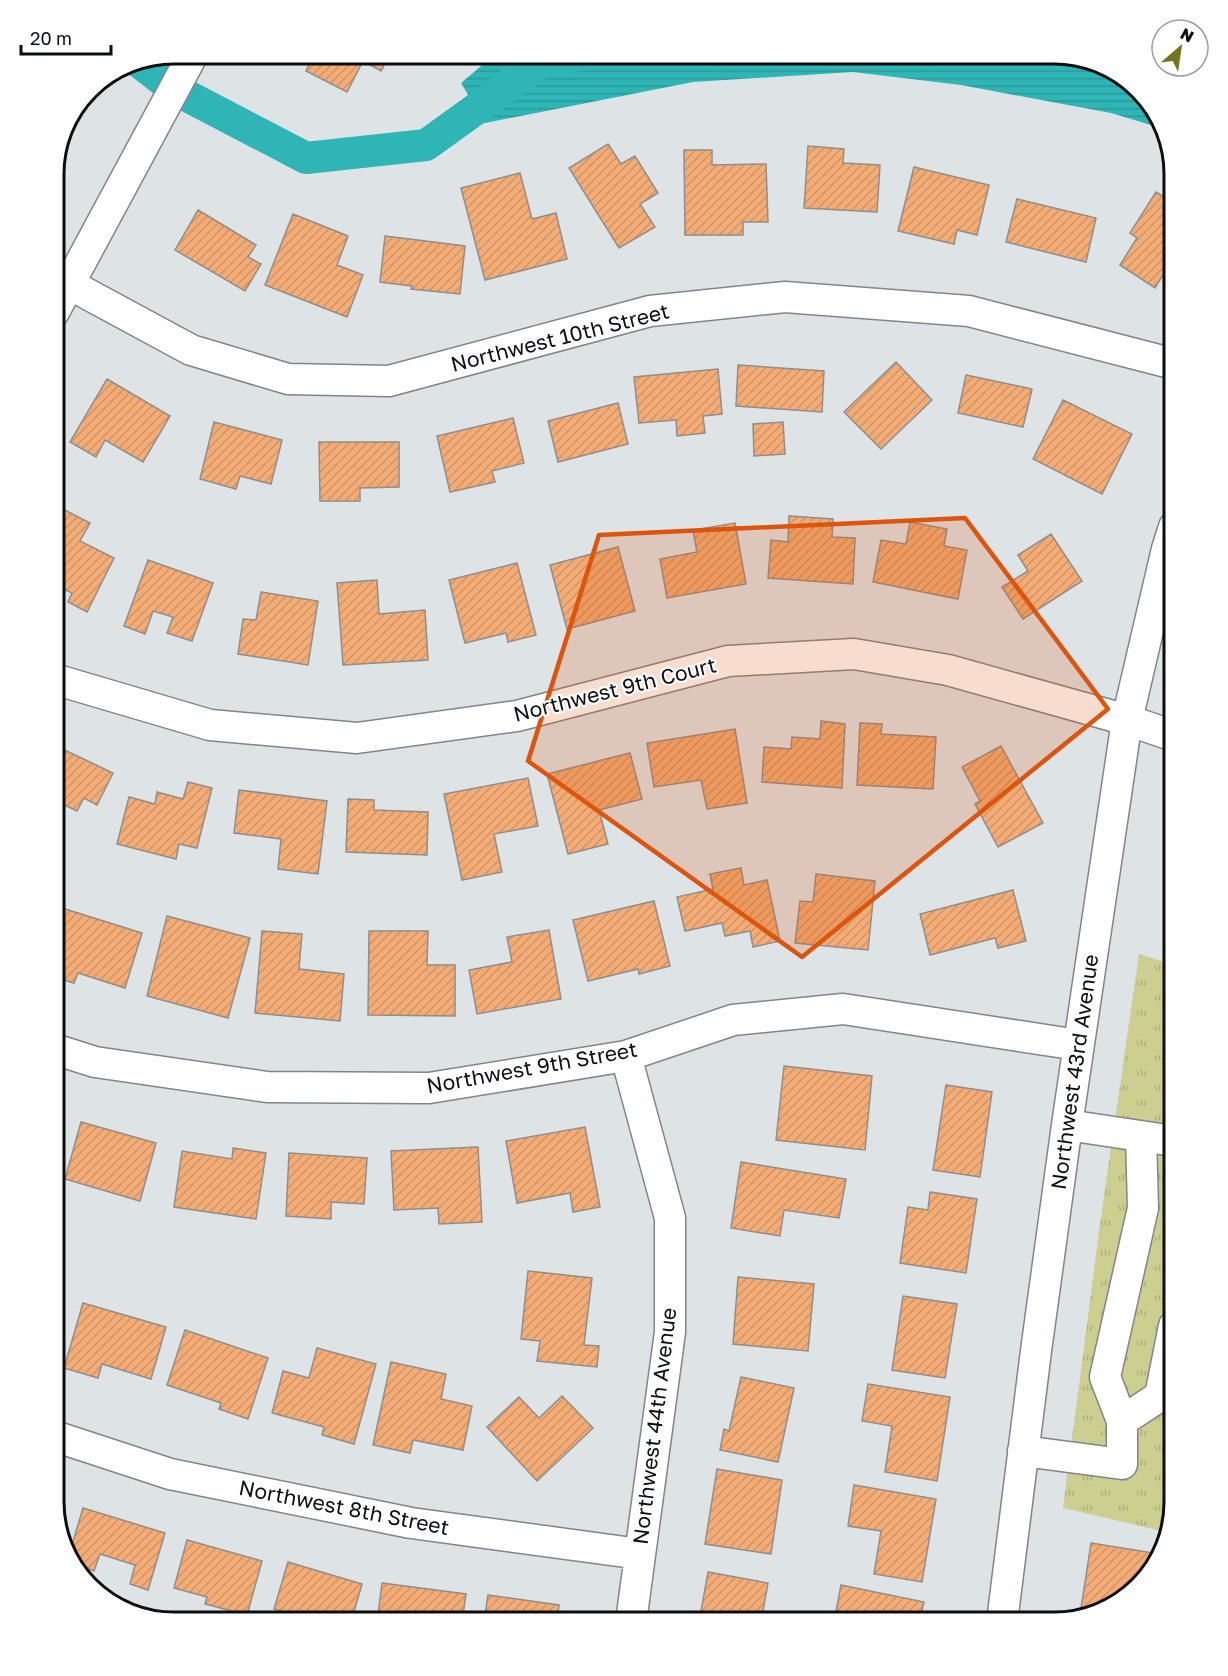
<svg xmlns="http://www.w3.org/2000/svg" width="1228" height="1676" font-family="'Golos Text',sans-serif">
<defs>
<pattern id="grass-tufts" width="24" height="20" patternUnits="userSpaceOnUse" patternTransform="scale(1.5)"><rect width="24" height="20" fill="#cccf90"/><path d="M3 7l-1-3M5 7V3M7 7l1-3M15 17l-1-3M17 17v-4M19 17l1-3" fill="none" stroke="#aeb17b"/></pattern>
<pattern id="water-rules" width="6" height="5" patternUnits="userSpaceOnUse" patternTransform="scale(1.5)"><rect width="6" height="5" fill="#2fb5b5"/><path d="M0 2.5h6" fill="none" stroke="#289a9a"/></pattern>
<pattern id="building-hatch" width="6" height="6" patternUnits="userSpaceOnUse" patternTransform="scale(1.5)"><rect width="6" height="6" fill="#f3ac75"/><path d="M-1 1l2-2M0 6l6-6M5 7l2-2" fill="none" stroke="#cf9364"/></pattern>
</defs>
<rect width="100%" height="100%" fill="#dee3e6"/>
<path fill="url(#grass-tufts)" d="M1139 954 1174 965V1502L1166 1532 1063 1508 1100 1224Z"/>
<path fill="url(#water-rules)" d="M490 54H1061L1114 70 1158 114 1161 128 1111 113 961 85 853 72 693 82 485 123 461 83 481 66Z"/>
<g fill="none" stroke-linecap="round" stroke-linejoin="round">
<path stroke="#2fb5b5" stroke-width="32" d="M138 61 174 89 306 158 426 145 540 63 585 54"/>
</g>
<path fill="url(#building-hatch)" stroke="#918d89" stroke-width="1.5" d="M314 54H390L381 71 363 61 347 92 306 71Z
M608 144 621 164 635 156 658 193 640 204 655 227 619 248 569 168Z
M808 146 844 149 843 163 880 165 877 212 804 208Z
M684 150H712V165L766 164 768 222H743V235H685Z
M914 167 989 185 977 235 957 230 954 244 898 231Z
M520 173 532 219 556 213 567 259 485 280 461 188Z
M1156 192 1174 203V262L1172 260 1155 288 1120 265 1137 238 1130 233Z
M1017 199 1096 218 1086 262 1006 242Z
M198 210 256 245 248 257 261 264 245 291 175 250Z
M293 214 348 236 337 265 363 275 347 317 265 285Z
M385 236 465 246 460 294 411 289 412 286 380 282Z
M896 362 932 400 881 449 844 412Z
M738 365 824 371 822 412 736 406Z
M718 369 722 414 703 416 705 433 677 436 676 420 639 423 634 377Z
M966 375 1032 389 1023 427 958 413Z
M107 379 170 416 143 462 105 440 96 457 70 442Z
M1063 400 1132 434 1102 494 1033 459Z
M618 403 628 444 558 462 548 421Z
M513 418 524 463 492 471 495 482 450 492 437 436Z
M214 422 282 440 271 484 240 476 236 489 200 479Z
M783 422 785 454 754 456 753 424Z
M319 442H399V487L360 488V501H320Z
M57 506 90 523 80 541 114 558 87 612 68 602 72 593 54 584V512Z
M789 516 833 519 832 537 855 538 853 584 768 578 771 540 788 542Z
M910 522 947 529 944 546 967 550 958 599 873 582 881 540 906 544Z
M735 523 746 584 667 598 660 559 697 552 693 530Z
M1051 534 1082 581 1023 619 1002 587 1028 571 1018 555Z
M618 547 635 611 567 629 550 565Z
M148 560 213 583 192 641 167 633 173 617 153 611 145 634 124 626Z
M517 563 536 635 508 642 506 633 465 643 449 580Z
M377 580 379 614 425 610 428 660 343 665 337 583Z
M261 592 318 601 308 665 238 654 243 619 256 620Z
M821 721 845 724 842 788 762 782 764 747 791 749 792 737 820 739Z
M860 723 882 724 881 734 936 737 933 789 857 785Z
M735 729 747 803 707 809 701 780 654 787 647 743Z
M54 745 113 773 97 805 84 798 77 811 54 800Z
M1001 746 1043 823 998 847 975 804 980 801 962 767Z
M630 753 642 799 599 810 608 844 568 854 547 774Z
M528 778 538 826 494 834 502 872 462 880 444 794Z
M188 782 212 788 197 848 179 844 176 859 117 844 129 797 155 804 157 792 183 799Z
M239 790 327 801 318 874 278 869 281 839 234 833Z
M348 799 374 800V810L428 812 427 855 346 852Z
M741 868 744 885 767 880 780 941 753 947 750 931 725 936 722 923 685 931 677 897 713 889 710 874Z
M816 874 875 881 868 950 795 943 800 901 813 902Z
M1013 890 1026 941 998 948 995 938 930 955 920 914Z
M654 901 670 966 639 974 638 969 588 981 573 920Z
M62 908 142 933 125 988 78 973 74 983 54 977V933Z
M167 916 250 938 228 1018 147 996Z
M549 930 561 999 477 1014 469 970 512 962 507 937Z
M262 931 302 934 299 969 344 974 340 1021 255 1013Z
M369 931H428L427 965H455V1016L368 1015Z
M1174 1030V1055H1170Z
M1174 1065V1114L1166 1112Z
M784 1066 872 1076 865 1150 776 1140Z
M946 1085 992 1092 980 1177 933 1170Z
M81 1122 156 1143 140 1201 65 1179Z
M585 1127 600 1207 573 1212 570 1193 517 1203 506 1141Z
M478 1147 482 1222 439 1224 438 1208 394 1210 391 1151Z
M233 1148 266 1153 256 1219 174 1207 182 1151 232 1159Z
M289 1153 367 1158 364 1204 331 1202V1219L286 1216Z
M741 1162 846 1179 839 1218 784 1210 780 1236 731 1228Z
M930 1192 977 1199 966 1273 900 1263 908 1207 928 1210Z
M528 1271 592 1278 584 1345 599 1346 597 1367 537 1361 540 1341 521 1339Z
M738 1277 814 1284 808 1351 733 1344Z
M903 1296 957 1304 945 1378 892 1370Z
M83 1303 166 1327 151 1379 102 1364 98 1378 64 1368Z
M185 1330 268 1358 248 1419 219 1409 221 1403 167 1385Z
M317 1348 376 1364 354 1444 322 1435 324 1427 272 1413 283 1371 309 1378Z
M391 1362 446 1374 441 1399 472 1406 463 1450 413 1440 410 1453 373 1445Z
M741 1377 794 1388 778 1462 720 1450 724 1429 729 1431Z
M868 1384 950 1397 937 1481 885 1472 892 1426 862 1421Z
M562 1396 593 1428 537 1481 487 1427 519 1397 539 1418Z
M717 1469 782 1480 771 1554 705 1544Z
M854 1485 936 1499 922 1582 874 1574 881 1531 848 1526Z
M83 1508 165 1533 148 1590 130 1584 135 1565 100 1554 94 1571 70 1562 69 1555Z
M187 1540 262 1561 247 1615 205 1604 207 1597 174 1588Z
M1091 1543 1160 1554 1158 1562 1114 1606 1080 1615Z
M288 1562 362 1584 351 1622H318L274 1609Z
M708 1572 768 1583 761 1622H699Z
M382 1583 466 1594 462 1622H377Z
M841 1585 924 1602 919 1622H834Z
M488 1595 559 1605 557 1622H484Z"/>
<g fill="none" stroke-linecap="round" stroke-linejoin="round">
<defs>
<path id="minor" d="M69 284 191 350 288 379 389 381 650 311 785 297 969 311 1174 364
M54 312 193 54
M54 679 210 725 357 738 517 716 728 661 854 654 948 670 1127 720 1174 736
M54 1049 95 1062 267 1087 429 1088 626 1056 733 1020 843 1009 1078 1045
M626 1056 670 1218V1332L631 1622
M1067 1125 1174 1141
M1122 1421 1160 1396 1174 1326
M54 1436 170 1474 411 1523 640 1554
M1023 1451 1122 1464V1421L1105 1377 1143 1208 1141 1136
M1002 1622 1036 1351 1067 1125 1127 720 1167 549 1174 527"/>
</defs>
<use href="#minor" stroke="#818589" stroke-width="33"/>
<use href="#minor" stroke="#fff" stroke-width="30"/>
</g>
<path fill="#dd550c" fill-opacity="0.2" stroke="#dd550c" stroke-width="4.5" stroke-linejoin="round" d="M965 518 1108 709 802 957 528 761 599 535Z"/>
<g text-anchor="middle" stroke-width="4.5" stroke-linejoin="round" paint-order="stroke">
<g font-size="21" fill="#0b0d0e" stroke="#fff">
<text transform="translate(560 338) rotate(-14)" y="7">Northwest 10th Street</text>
<text transform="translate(615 690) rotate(-14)" y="7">Northwest 9th Court</text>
<text transform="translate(532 1068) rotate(-10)" y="7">Northwest 9th Street</text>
<text transform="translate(1075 1072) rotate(-82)" y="7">Northwest 43rd Avenue</text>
<text transform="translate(655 1426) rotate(-83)" y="7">Northwest 44th Avenue</text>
<text transform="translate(344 1508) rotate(11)" y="7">Northwest 8th Street</text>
</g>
</g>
<path d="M0 0H1228V1676H0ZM174 64H1054A110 110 0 0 1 1164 174V1502A110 110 0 0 1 1054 1612H174A110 110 0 0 1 64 1502V174A110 110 0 0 1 174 64Z" fill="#fff" fill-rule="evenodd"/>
<path fill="none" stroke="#0b0d0e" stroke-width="3" d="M174 64H1054A110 110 0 0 1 1164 174V1502A110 110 0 0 1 1054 1612H174A110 110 0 0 1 64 1502V174A110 110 0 0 1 174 64Z"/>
<g transform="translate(1180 48) rotate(29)"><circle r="28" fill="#ffffff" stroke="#9d9e9f" stroke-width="1.5"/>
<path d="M0-4.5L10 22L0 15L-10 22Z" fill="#717720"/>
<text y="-9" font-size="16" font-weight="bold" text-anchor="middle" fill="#0b0d0e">N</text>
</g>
<path d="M21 45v9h90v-9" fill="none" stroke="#0b0d0e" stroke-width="3"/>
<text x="30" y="45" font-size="18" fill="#0b0d0e" stroke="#ffffff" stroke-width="4.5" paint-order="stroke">20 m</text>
</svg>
